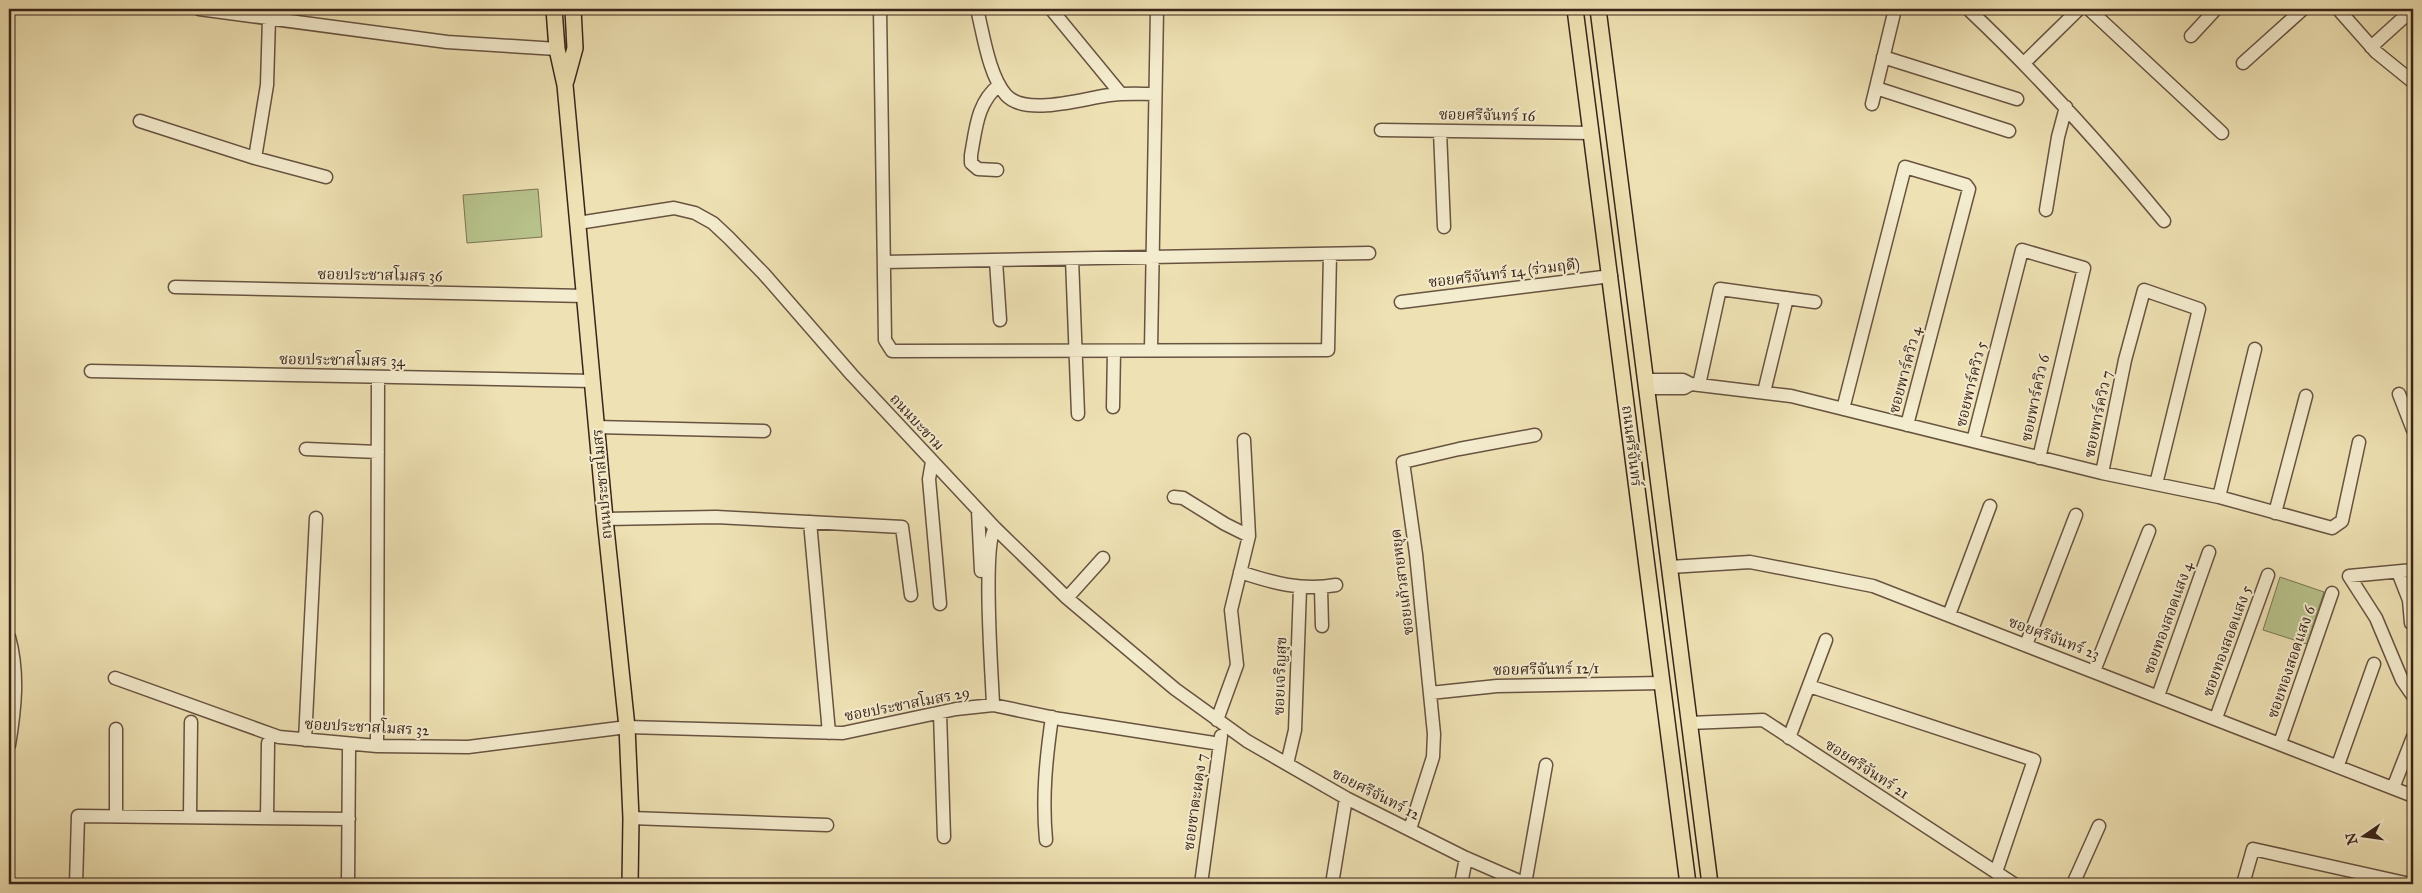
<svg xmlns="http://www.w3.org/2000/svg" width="2422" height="893" font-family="'IM FELL Great Primer','Noto Serif Thai',serif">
<rect width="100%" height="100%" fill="#eee1b3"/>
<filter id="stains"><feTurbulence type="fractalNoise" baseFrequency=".004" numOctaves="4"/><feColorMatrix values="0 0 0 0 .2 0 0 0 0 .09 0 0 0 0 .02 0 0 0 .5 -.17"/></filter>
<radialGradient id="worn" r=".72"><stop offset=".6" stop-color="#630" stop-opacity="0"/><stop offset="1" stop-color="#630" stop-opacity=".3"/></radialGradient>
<path fill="#b8c38c" stroke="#7a7454" d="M538 189 542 237 467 243 463 195Z
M2280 577 2324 592 2307 644 2263 630Z"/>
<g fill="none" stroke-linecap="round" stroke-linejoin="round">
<defs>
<path id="minor" d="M199 9 447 42 557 49
M880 9 885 340 892 351 1328 350 1330 254
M977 9C983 33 989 76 1006 95 1026 117 1084 98 1110 95 1125 93 1140 94 1155 94
M1051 9 1121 94
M1968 9C2038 75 2102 146 2164 221
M2089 9 2222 133
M2338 9 2376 52 2413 82
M2191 36 2216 9
M2371 47 2413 9
M1883 57 2017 99
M2025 62 2079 9
M2243 63 2303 9
M1876 88 2009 131
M1872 104 1895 9
M140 121 255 158 326 177
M1381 130 1592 133
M1440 131 1444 227
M255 158 267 85 269 18
M997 170 978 169 971 163V155C976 128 977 103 999 85
M2046 210 2058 137 2066 107
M578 223 674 208 695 213 713 223 729 238 764 274 852 375 995 528 1067 598 1175 689 1247 741 1346 798 1466 858 1526 884
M1072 259 1078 414
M996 261 1000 320
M884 262 1369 253
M175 287 584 296
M1401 302 1611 276
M1151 349 1157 9
M91 371 592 381
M1646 380H1683L1691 384 1791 396 2102 473 2219 497 2332 528 2342 521 2359 442
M1699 385 1720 289 1815 302
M1654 388H1684L1691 384
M1764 392 1787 298
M2399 394 2413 430
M1113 407 1114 351
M1843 409 1905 167 1966 185 1969 189 1907 425
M596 427 764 431
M1973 441 2022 250 2084 268 2039 458
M306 449 378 452
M932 462 929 479 940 604
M2102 473 2125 360 2144 290 2199 309 2156 484
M1174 497 1183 498 1225 524 1249 536
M2219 497 2255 349
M978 511 981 571
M2275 513 2306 396
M605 519 716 517 902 527 911 595
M810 522 829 733
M1670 567 1750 562 1873 586 2413 796
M2413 570 2349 576 2376 618 2402 680 2413 696
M1240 572C1273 583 1302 591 1336 585
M2398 572 2409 600 2411 623
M1321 588 1322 626
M1067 598 1103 558
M1949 615 1990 506
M9 637C19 673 15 709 9 745
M2026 645 2076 515
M2094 671 2149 531
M115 678 279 737 377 746 468 747 627 727 843 733 956 709 993 705 1060 719 1220 744
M1809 686 2034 760 1996 872
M1430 693 1497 686 1662 683
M2158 696 2209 552
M993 705C992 675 982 547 995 528
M940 713 944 837
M2216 718 2268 575
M1217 720 1237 665 1231 610 1249 536 1244 440
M1689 723 1763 720 2014 884
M116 729V816
M1789 738 1826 640
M305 740 316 518
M2280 743 2332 593
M377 746 378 377
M1287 764 1295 730 1300 588
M2338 765 2374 664
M2393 788 2413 737
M190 817 191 722
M267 818 268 743
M631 818 827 825
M1410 829 1433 757 1434 734 1416 554 1403 462 1459 449 1535 435
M1046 840C1042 798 1046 759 1052 717
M76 884 78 816 349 819
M348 884 349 750
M1201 884 1221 736
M1332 884 1346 798
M1461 884 1466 858
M1525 884 1546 765
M2073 884 2099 826
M2243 884 2253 849 2410 884"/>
<path id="major" d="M554 9 557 49 565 85 605 519 627 727 631 818 630 884
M1575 9 1688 884
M1598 9 1710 884
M566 81 575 48 573 9"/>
</defs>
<use href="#minor" stroke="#685341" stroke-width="15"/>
<use href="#major" stroke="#3b241b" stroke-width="18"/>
<use href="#minor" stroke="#f4ecce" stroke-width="12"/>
<use href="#major" stroke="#eee1b3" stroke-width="15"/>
</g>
<g text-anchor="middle" stroke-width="4" stroke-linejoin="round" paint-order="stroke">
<g font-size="15" fill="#3b241b" stroke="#f4ecce">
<text transform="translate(1487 115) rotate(1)" y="5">ซอยศรีจันทร์ 16</text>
<text transform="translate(1504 273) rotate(-7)" y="5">ซอยศรีจันทร์ 14 (ร่วมฤดี)</text>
<text transform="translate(380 275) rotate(1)" y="5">ซอยประชาสโมสร 36</text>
<text transform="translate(342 360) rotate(1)" y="5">ซอยประชาสโมสร 34</text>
<text transform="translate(1905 370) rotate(-75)" y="5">ซอยพาร์ควิว 4</text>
<text transform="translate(1971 384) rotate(-76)" y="5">ซอยพาร์ควิว 5</text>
<text transform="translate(2035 398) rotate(-78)" y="5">ซอยพาร์ควิว 6</text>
<text transform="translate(2098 414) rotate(-78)" y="5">ซอยพาร์ควิว 7</text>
<text transform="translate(917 422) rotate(47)" y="5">ถนนบะขาม</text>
<text transform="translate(1632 446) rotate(83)" y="5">ถนนศรีจันทร์</text>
<text transform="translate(602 484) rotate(-95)" y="5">ถนนประชาสโมสร</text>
<text transform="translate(1402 582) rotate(-97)" y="5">ซอยแก้วสายหยุด</text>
<text transform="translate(2168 618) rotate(-70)" y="5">ซอยทองสอดแสง 4</text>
<text transform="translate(2054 638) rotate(21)" y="5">ซอยศรีจันทร์ 23</text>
<text transform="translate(2227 641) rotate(-70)" y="5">ซอยทองสอดแสง 5</text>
<text transform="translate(2291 662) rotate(-71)" y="5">ซอยทองสอดแสง 6</text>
<text transform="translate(1546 669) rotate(-1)" y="5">ซอยศรีจันทร์ 12/1</text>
<text transform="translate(1280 676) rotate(-88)" y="5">ซอยเจริญสุข</text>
<text transform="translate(907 704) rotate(-11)" y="5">ซอยประชาสโมสร 29</text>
<text transform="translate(367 727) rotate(3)" y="5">ซอยประชาสโมสร 32</text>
<text transform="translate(1867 769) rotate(33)" y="5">ซอยศรีจันทร์ 21</text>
<text transform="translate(1376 794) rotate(27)" y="5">ซอยศรีจันทร์ 12</text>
<text transform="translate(1195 802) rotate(-82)" y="5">ซอยชาตะผดุง 7</text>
</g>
</g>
<rect width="2422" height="893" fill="none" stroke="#eee1b3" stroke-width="30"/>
<rect x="10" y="10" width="2402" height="873" fill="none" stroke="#3b241b" stroke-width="2.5"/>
<rect x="15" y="15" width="2392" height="863" fill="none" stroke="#3b241b"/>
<g transform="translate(2364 836) rotate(257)" stroke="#f4ecce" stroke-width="4" paint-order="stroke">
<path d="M0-4L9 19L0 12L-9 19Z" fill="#3b241b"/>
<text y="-8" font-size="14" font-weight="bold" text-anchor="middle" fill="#3b241b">N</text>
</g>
<rect width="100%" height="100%" filter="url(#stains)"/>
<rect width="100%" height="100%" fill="url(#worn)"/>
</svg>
